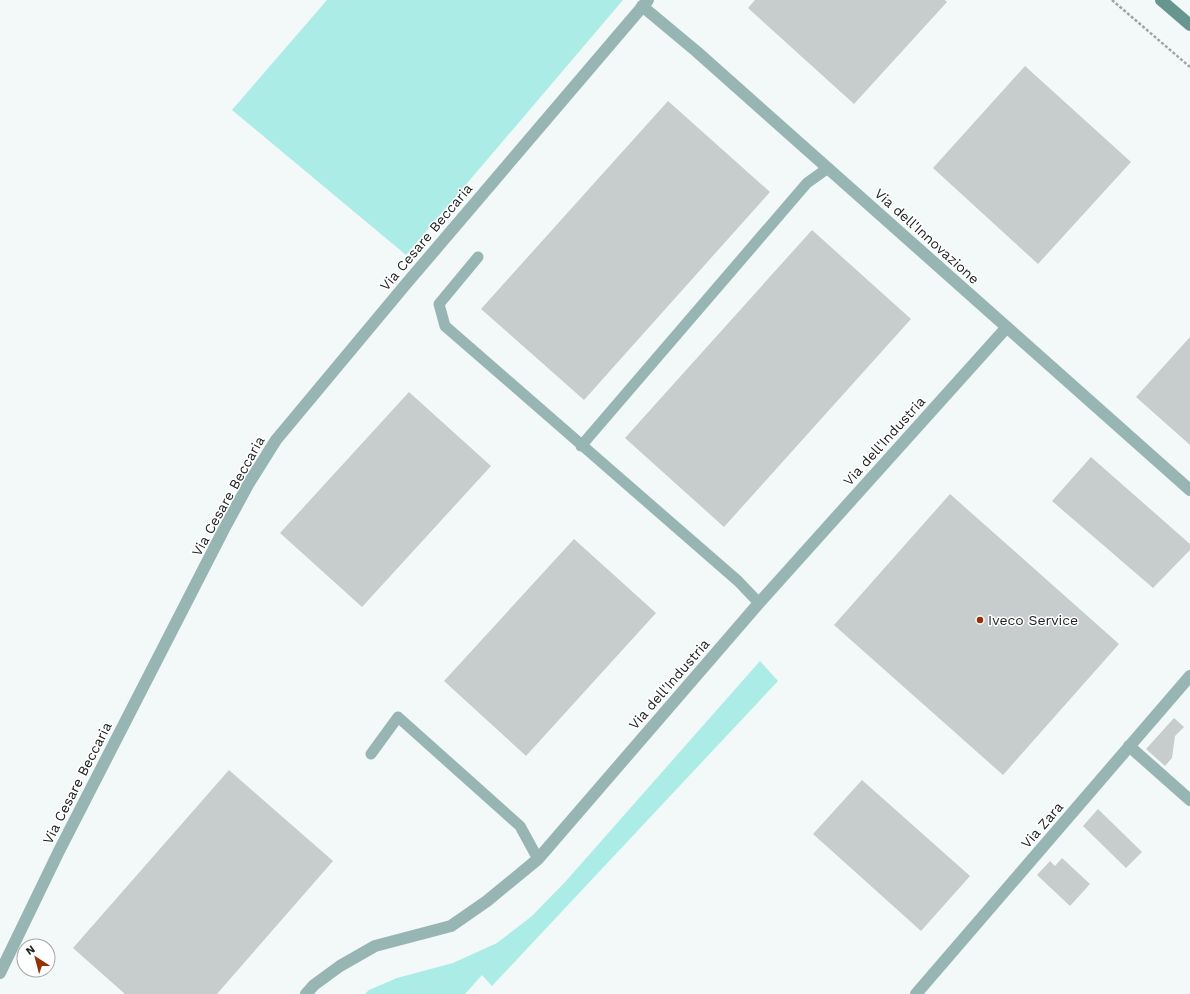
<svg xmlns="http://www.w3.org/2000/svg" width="1190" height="994" font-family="'Work Sans',sans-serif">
<rect width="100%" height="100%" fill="#f2f9f8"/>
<path fill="#abece6" d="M327 0H623L406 255 232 110Z
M760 661 778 681 492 986 482 975 465 994H365L369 990 397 978 453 963 497 943 532 916 566 881Z"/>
<path fill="#c7cdcc" d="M755 0H945L947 2 854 104 748 8Z
M1025 66 1131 162 1038 264 933 168Z
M668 101 770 192 584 400 481 309Z
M812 230 911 319 724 527 625 438Z
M1190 337V445L1136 397Z
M409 392 491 466 362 607 280 533Z
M1091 457 1190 544V550L1153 588 1052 501Z
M950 494 1119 644 1003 775 834 625Z
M574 539 656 613 526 756 444 681Z
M1174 718 1184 727 1175 736 1172 758 1165 766 1146 749Z
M229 770 333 861 217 994H125L73 948Z
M862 780 970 876 921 931 813 834Z
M1098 809 1142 852 1126 868 1083 826Z
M1062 858 1090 884 1070 906 1037 875 1050 861 1055 866Z"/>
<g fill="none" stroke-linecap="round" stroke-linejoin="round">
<path stroke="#9fa5a4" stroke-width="2.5" stroke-dasharray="3 2" stroke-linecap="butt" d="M1112 0 1190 67"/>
<path stroke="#97b6b3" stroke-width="11" d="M478 257 439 304 445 326 738 581 759 603
M581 446 807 183 828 168
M371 754 398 717 520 826 538 859"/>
<path stroke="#97b6b3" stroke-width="12" d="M642 6 696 51 1190 490
M1129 746 1190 800
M306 994 314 985 340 966 375 946 451 926 487 901 538 859 759 603 1007 327
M916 994 1190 676"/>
<path stroke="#97b6b3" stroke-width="12" d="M0 973 59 851 224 529 249 483 276 440 406 284 648 0"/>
<path stroke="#679691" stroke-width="12" d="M1161 0 1190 25"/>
</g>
<circle fill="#963005" stroke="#fff" stroke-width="1.5" cx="980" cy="620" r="4"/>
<g text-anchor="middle" stroke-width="3" stroke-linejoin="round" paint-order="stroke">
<g font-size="14" fill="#202322" stroke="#fff">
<text transform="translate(927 236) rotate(42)" y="5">Via dell'Innovazione</text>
<text transform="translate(426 237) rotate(-50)" y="5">Via Cesare Beccaria</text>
<text transform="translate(884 441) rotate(-48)" y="5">Via dell'Industria</text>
<text transform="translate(228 496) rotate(-61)" y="5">Via Cesare Beccaria</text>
<text transform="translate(669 684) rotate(-49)" y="5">Via dell'Industria</text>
<text transform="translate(77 783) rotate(-63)" y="5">Via Cesare Beccaria</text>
<text transform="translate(1042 825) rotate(-49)" y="5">Via Zara</text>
</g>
<g font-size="14" fill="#202322" stroke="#fff" text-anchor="start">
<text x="988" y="625">Iveco Service</text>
</g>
</g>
<g transform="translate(36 958) rotate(324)"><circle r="19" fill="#ffffff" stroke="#a6a7a7"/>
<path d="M0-3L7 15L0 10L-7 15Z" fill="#963005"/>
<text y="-6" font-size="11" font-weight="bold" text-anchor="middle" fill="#202322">N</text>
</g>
</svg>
